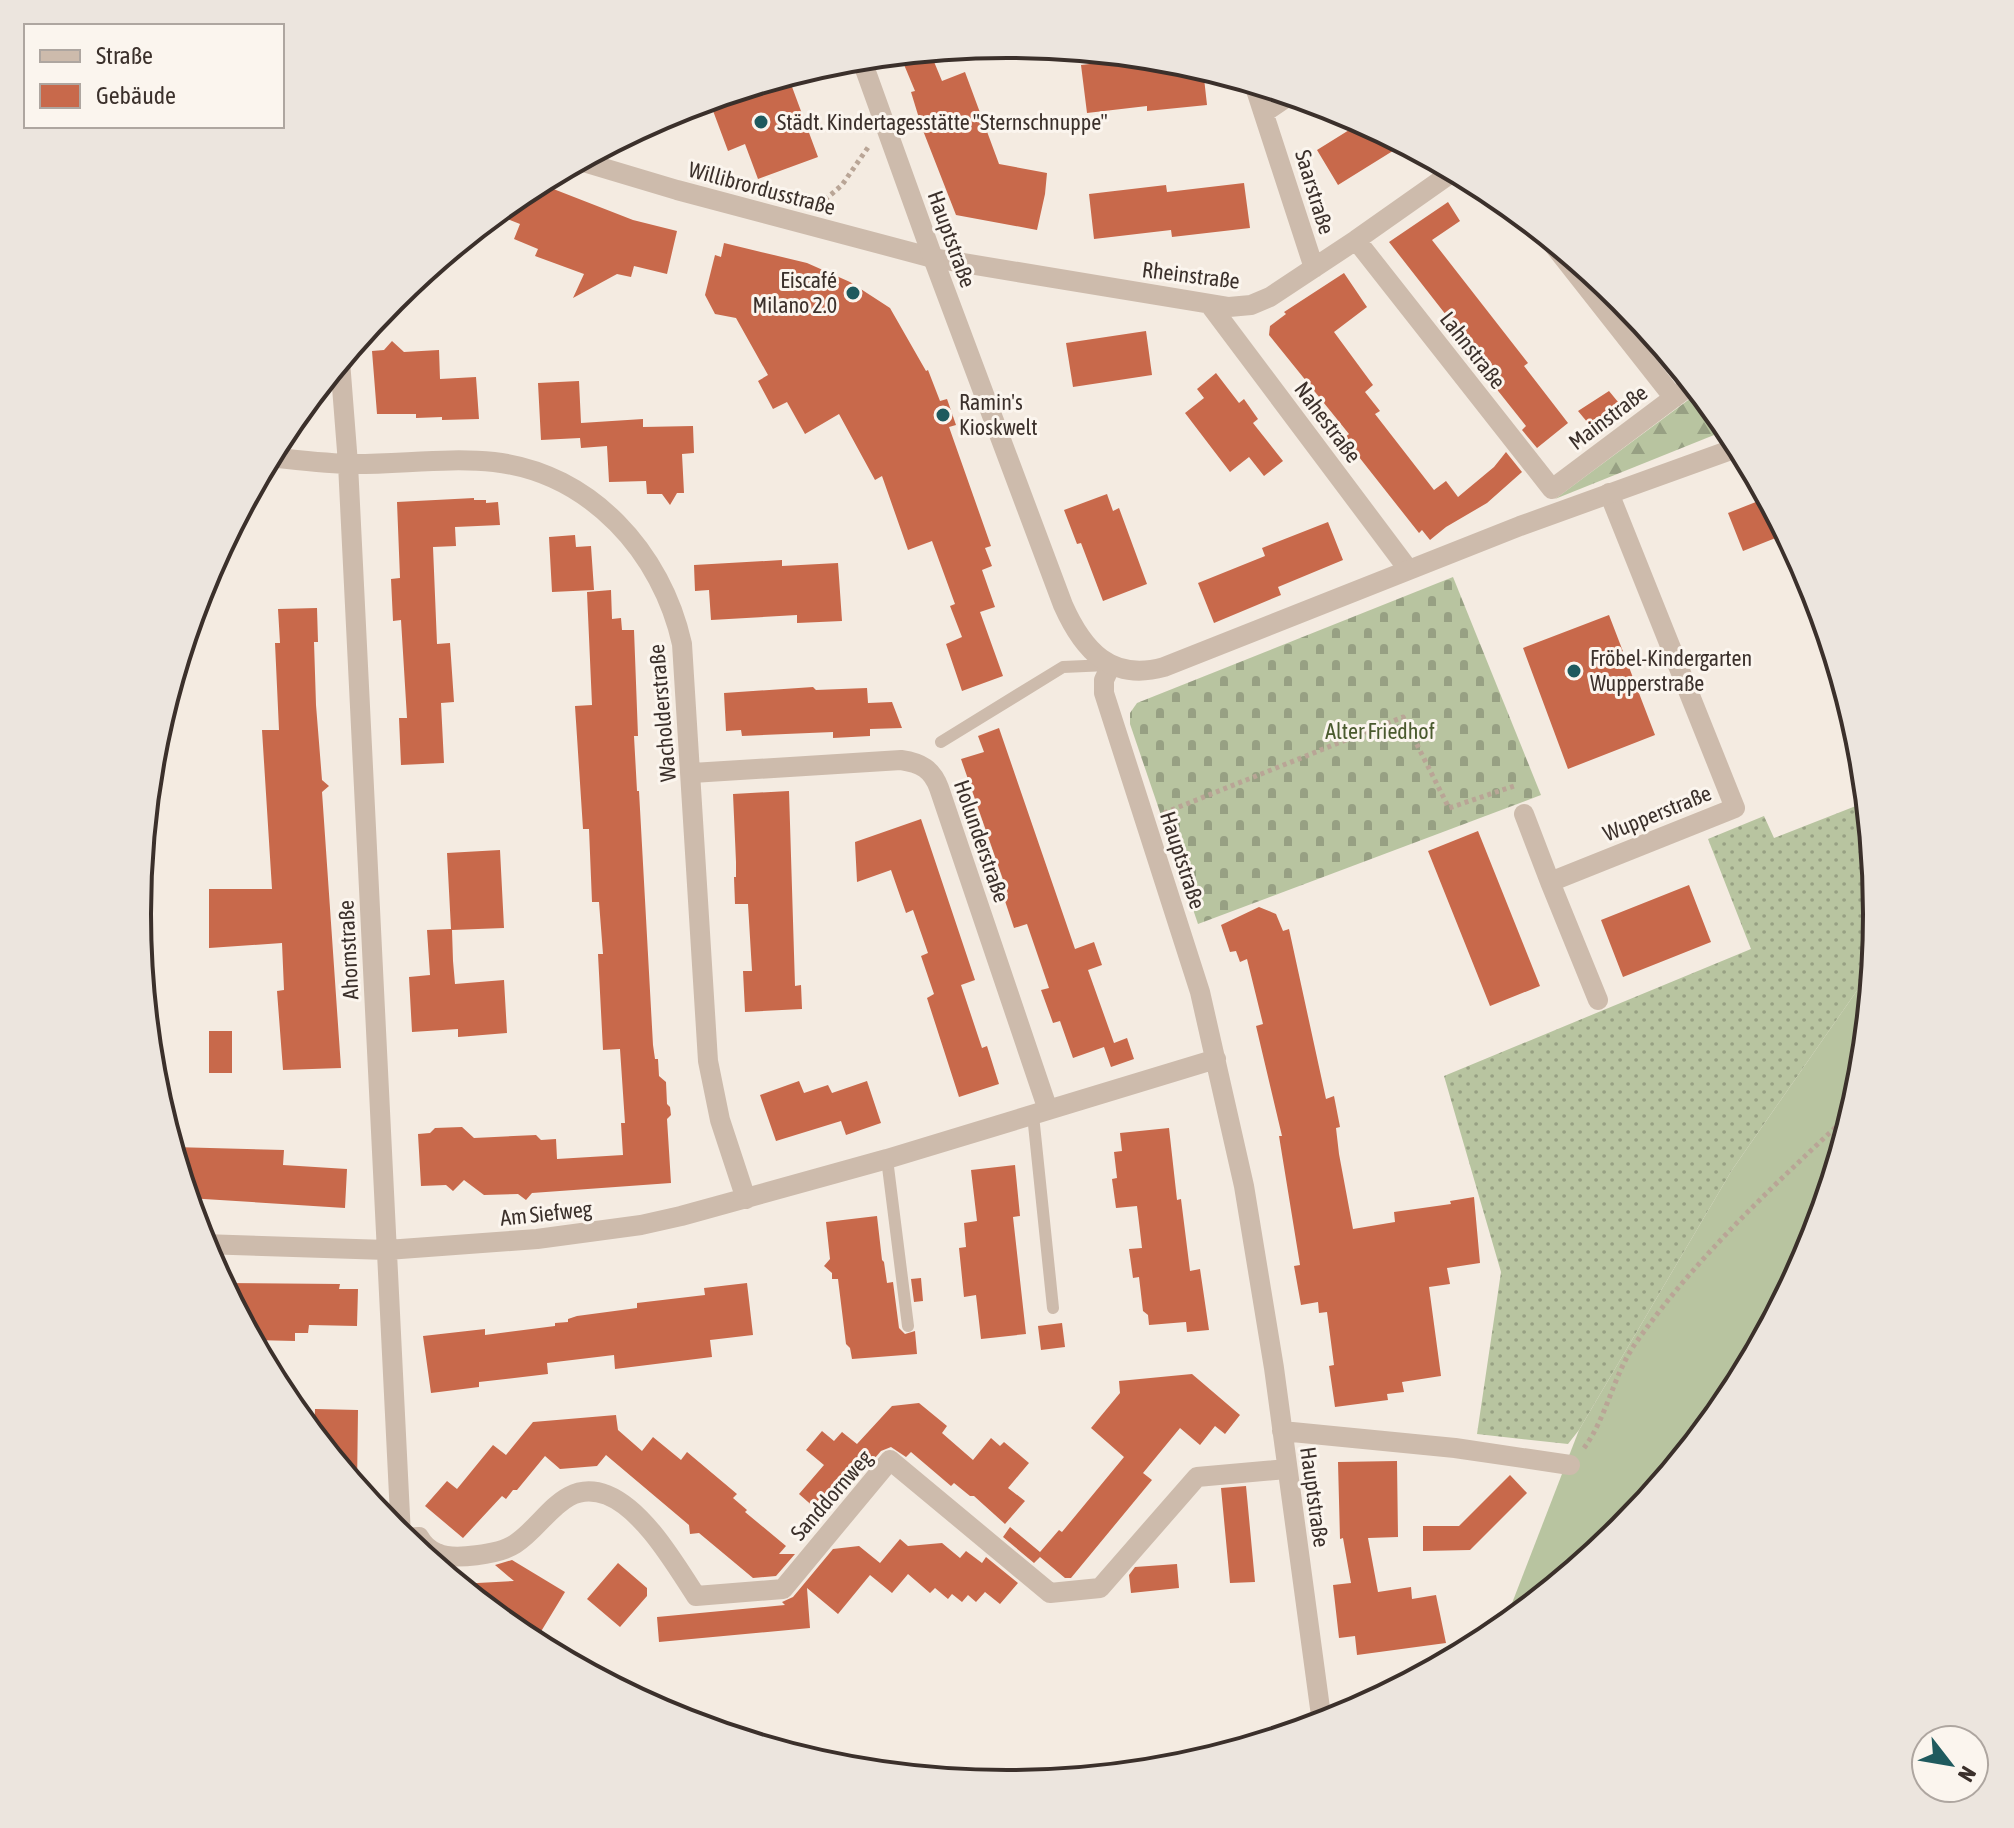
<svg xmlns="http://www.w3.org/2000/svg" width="2014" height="1828" font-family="'Asap Condensed',sans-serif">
<defs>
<pattern id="grass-dots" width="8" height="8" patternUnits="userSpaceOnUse" patternTransform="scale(2)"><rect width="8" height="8" fill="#b8c4a0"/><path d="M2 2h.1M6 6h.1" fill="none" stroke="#97a083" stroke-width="1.8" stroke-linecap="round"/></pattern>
<pattern id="forest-firs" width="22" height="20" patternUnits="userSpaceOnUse" patternTransform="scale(2)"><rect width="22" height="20" fill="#b8c4a0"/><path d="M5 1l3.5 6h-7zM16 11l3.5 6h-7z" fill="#97a083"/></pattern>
<pattern id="cemetery-stones" width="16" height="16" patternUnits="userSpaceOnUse" patternTransform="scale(2)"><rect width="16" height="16" fill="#b8c4a0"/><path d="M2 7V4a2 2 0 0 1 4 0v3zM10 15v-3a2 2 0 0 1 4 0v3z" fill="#97a083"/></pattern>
</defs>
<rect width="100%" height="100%" fill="#f4ebe1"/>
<path fill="url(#grass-dots)" d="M1866 802 1877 914 1872 969 1732 1170 1579 1430 1568 1444 1477 1434 1501 1272 1444 1076 1751 949 1708 839 1764 816 1774 838Z"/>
<path fill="url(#forest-firs)" d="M1699 392 1729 429 1555 499Z"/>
<path fill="url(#cemetery-stones)" d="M1453 577 1541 795 1198 924 1130 724V713L1137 703Z"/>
<path fill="#b8c4a0" d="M1872 969 1860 1084 1811 1247 1730 1398 1622 1530 1516 1617 1509 1611 1579 1430 1732 1170Z"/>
<path fill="#c8694b" d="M930 52 942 81 965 72 999 164 1047 173 1045 194 1037 230 956 215 922 128 911 92 915 91 900 55Z
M1142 58V63L1171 60 1203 69 1207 105 1147 111V106L1087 113 1081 65Z
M788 76 818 157 758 179 745 144 728 151 709 100Z
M1362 122 1404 144 1338 185 1317 150Z
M538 183 633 220 677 231 667 274 634 266 631 277 617 274 573 298 584 274 535 256 538 249 514 239 520 224 495 214 524 190Z
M1244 183 1250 228 1172 237 1171 230 1094 239 1089 194 1166 185 1167 192Z
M1448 202 1460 221 1432 240 1528 363 1524 366 1568 423 1537 448 1522 430 1526 426 1495 387 1500 384 1389 242Z
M724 243 807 263 850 282 890 308 926 371 928 370 940 401 947 399 956 425 949 427 991 546 985 548 992 566 982 570 995 607 980 612 1003 676 962 691 946 644 962 637 950 606 955 604 932 541 908 550 882 476 875 480 839 414 805 434 787 402 773 409 758 381 768 375 736 318 715 314 705 295 715 255 721 257Z
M1344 273 1367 307 1334 332 1373 385 1365 392 1380 411 1375 414 1434 490 1446 481 1458 497 1494 467 1506 452 1522 472 1487 503 1446 527 1430 540 1422 530 1419 533 1344 438 1349 434 1269 335 1270 326 1286 314 1284 312Z
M1146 331 1152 375 1073 387 1066 343Z
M392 341 404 352 439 350 440 379 476 377 479 419 442 420V417L416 418V414H377L372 351 384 350Z
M1216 373 1239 403 1244 399 1258 419 1253 423 1283 461 1264 476 1249 457 1230 472 1185 413 1204 398 1197 389Z
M579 381 581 423 643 419V427L693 426 694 453 682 454 684 493H677L670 505 662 494H647L646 481 609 482 607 446 581 448 580 438 541 440 538 383Z
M1609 391 1623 408 1593 429 1578 411Z
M1107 494 1113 511 1119 508 1147 584 1103 601 1081 543 1077 544 1064 510Z
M474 498V500H486V503L498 502 500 525 455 527 456 546 433 547 437 644 450 643 454 702 441 703 444 763 401 765 399 718H407L401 620 393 621 391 579 400 578 397 502Z
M1766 498 1786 534 1743 551 1728 513Z
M1328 522 1343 560 1278 587 1281 595 1214 623 1198 583 1265 556 1262 548Z
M575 535 576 547 591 546 594 590 552 592 549 537Z
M782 560V566L838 563 842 621 797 623V615L711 620 709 590 695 591 694 565Z
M611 590 612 619 621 618 622 630H634L638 736H634L637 791H639L653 1045 655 1059H658L659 1076 666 1082 667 1104 670 1107 671 1115 667 1119 671 1183 532 1193 526 1200 518 1194 484 1195 464 1180 453 1191 446 1185 421 1186 418 1134 430 1133 435 1128 462 1127 474 1138 536 1135 541 1140 556 1139 557 1159 623 1155 621 1123H625L620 1049 603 1050 598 954H603L599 902H592L589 829H583L575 706 592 705 587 592Z
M317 608 318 642H314L316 705 322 780 329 786 322 792 341 1068 283 1070 277 991 284 990 282 943 209 948V889H272L262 730H279L275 643H280L278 609Z
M1609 615 1655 735 1568 769 1523 648Z
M813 687 816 690 867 688 868 703 892 702 902 728 870 729V736L833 738V732L742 736 741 730 726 731 724 693Z
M999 728 1075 949 1094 942 1102 965 1088 970 1114 1043 1127 1038 1134 1059 1111 1067 1104 1047 1073 1058 1060 1021 1053 1023 1041 990 1049 988 1027 924 1014 928 1003 895 1008 894 961 759 984 752 978 736Z
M789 791 795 986 801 985 802 1009 745 1012 743 971H752L748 904H735L734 877H736V862L733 794Z
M921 819 975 980 961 985 982 1048 987 1046 999 1084 959 1097 927 998 934 994 921 956 928 953 913 910 906 913 891 870 857 882 855 842Z
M1478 831 1540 986 1490 1006 1428 851Z
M500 850 504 928 452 930 453 961 455 984 504 980 507 1033 458 1037V1029L412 1032 409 977 430 975 427 930 451 929 447 853Z
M1689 885 1711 942 1623 977 1601 920Z
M1259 907 1276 914 1283 931 1289 929 1326 1099 1334 1096 1340 1127 1336 1128 1339 1154 1353 1229 1395 1222 1394 1212 1451 1204 1450 1201 1474 1197 1480 1263 1447 1268 1450 1284 1429 1287 1441 1376 1402 1382 1404 1392 1387 1394 1388 1400 1335 1407 1329 1366 1334 1365 1327 1312 1319 1313 1318 1302 1301 1305 1294 1266 1300 1265 1279 1136H1282L1256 1026 1263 1024 1247 959 1240 962 1236 951 1230 952 1221 925Z
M209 1031H232V1073H209Z
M799 1081 804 1093 828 1085 832 1093 867 1081 881 1123 846 1135 841 1121 776 1141 760 1095Z
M1169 1128 1177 1200 1181 1199 1190 1271 1200 1269 1209 1330 1187 1332 1186 1322 1149 1325 1148 1315 1143 1311 1139 1277 1133 1278 1129 1249 1142 1248 1137 1206 1116 1208 1112 1179 1117 1178 1114 1152 1122 1151 1120 1133Z
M173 1147 284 1150 283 1165 347 1169 345 1208 188 1198Z
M1015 1165 1020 1216 1013 1217 1026 1334 981 1339 976 1295 964 1297 959 1248 966 1247 964 1223 977 1221 971 1170Z
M877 1216 882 1260 884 1262 887 1283 893 1282 899 1328 905 1334 915 1331 917 1354 852 1359 850 1348 846 1344 838 1279H832V1273L824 1266 830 1259 826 1222Z
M921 1278 923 1301 914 1302 911 1279Z
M222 1283 340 1284 339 1289H358L357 1326 309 1325 308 1333H295V1341L253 1340Z
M747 1283 753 1335 710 1340 712 1357 615 1369 614 1355 547 1363 548 1374 479 1382V1387L431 1393 423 1336 485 1329V1335L555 1326V1323L568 1322V1319L577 1316 637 1308V1303L705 1295 704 1288Z
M1062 1323 1065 1347 1041 1350 1038 1326Z
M1192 1374 1240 1415 1225 1434 1215 1426 1200 1445 1180 1428 1143 1473 1152 1480 1071 1578H1065L1040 1557 1034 1563 1003 1537 1010 1527 1040 1552 1059 1530 1062 1532 1124 1457 1091 1428 1120 1393 1119 1381Z
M919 1403 947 1426 942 1433 973 1460 991 1438 1000 1446 1004 1442 1029 1463 1008 1488 1025 1501 1005 1524 974 1496H970L954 1483 951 1486 911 1452 906 1457 891 1447 881 1451 867 1467 860 1462 836 1491 833 1488 816 1509 799 1494 824 1465 806 1450 822 1431 834 1441 842 1432 857 1444 892 1406Z
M315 1409 358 1410 357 1487 314 1434Z
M616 1415 618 1430 642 1451 653 1437 681 1460 687 1452 737 1494 733 1498 747 1510 745 1512 786 1546 779 1554H795L776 1576 753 1578 699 1533 690 1534 689 1525 606 1455 597 1466 560 1469 545 1456 517 1490H513L506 1499 502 1496 463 1538 425 1506 447 1481 457 1489 493 1445 506 1455 533 1422Z
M1397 1461 1398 1537 1368 1538 1378 1592 1411 1587 1412 1599 1436 1595 1446 1643 1357 1655 1355 1636 1339 1638 1333 1585 1351 1583 1343 1538 1340 1539 1338 1462Z
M1510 1475 1527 1493 1470 1550 1423 1551V1526H1459Z
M1246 1486 1255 1582 1230 1583 1221 1488Z
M900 1539 908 1546 942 1543 960 1558 966 1551 982 1563 986 1557 1018 1583 1000 1604 985 1592 976 1602 968 1595 962 1602 952 1594 948 1599 935 1588 930 1593 908 1574 892 1593 870 1575 838 1614 807 1588 810 1628 659 1642 657 1617 785 1605 782 1602 793 1597 833 1549 859 1546 880 1563Z
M512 1560 565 1592 534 1643 523 1637 459 1584 514 1581 495 1565Z
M618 1563 647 1588V1596L620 1627 587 1599Z
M1177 1564 1179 1588 1131 1593 1129 1575 1135 1567Z"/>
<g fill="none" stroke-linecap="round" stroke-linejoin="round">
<path stroke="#b9a596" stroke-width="5" stroke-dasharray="4 4" stroke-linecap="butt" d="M819 205 842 185 869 146
M1164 813 1403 717 1449 808 1514 786
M1584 1448C1607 1417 1613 1376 1635 1344 1697 1256 1774 1185 1852 1112"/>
<path stroke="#cdbbac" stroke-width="12" d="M941 742 1063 667 1108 665
M1033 1115 1053 1308
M887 1159 908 1326"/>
<path stroke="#cdbbac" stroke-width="20" d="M1254 84 1314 268
M1265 112 1290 95
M580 161 677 190 933 258 1229 307 1251 305 1270 297 1356 240 1454 171
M1548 238 1674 398
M1356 240 1552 489 1692 384
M1210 305 1408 569
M340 361 348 464 401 1536
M269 457C296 460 322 463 348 464 396 465 446 457 494 462 591 473 662 553 682 644L708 1061 720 1120 746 1199
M1111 665 1104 680V693L1200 992 1244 1186 1274 1368 1322 1723
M692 773 901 760C921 763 932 769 939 788L1048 1110
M1524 814 1550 882
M1598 1000 1550 882 1735 808 1609 493
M202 1244 387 1250 537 1239 641 1225 681 1216 887 1159 1216 1059
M1282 1431 1455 1448 1570 1465
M403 1538 419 1537C423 1544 429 1550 437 1553 453 1561 500 1554 515 1544 546 1524 563 1478 607 1495 644 1510 675 1564 696 1596L783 1589 890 1460 1050 1593 1100 1588 1197 1477 1287 1469"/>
<path stroke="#cdbbac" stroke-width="20" d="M861 58 933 258 1063 605C1083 650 1111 682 1164 667L1520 526 1739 447"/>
</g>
<g fill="#1f5a5e" stroke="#fbf5ee" stroke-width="3">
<circle cx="761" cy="122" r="8"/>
<circle cx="853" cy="293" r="8"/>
<circle cx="943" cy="415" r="8"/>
<circle cx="1574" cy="671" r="8"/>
</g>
<g text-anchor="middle" stroke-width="6" stroke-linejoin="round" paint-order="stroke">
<g font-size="22" fill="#3b302b" stroke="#fbf5ee" text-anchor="start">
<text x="777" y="130">Städt. Kindertagesstätte "Sternschnuppe"</text>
<text x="837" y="288" text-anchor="end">Eiscafé<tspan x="837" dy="25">Milano 2.0</tspan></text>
<text x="959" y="410">Ramin's<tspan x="959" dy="25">Kioskwelt</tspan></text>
<text x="1590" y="666">Fröbel-Kindergarten<tspan x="1590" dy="25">Wupperstraße</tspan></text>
</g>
<g font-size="22" fill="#3b302b" stroke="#fbf5ee">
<text transform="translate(762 188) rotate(15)" y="8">Willibrordusstraße</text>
<text transform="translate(1315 192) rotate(73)" y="8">Saarstraße</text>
<text transform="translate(952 239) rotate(70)" y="8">Hauptstraße</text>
<text transform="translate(1191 275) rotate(7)" y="8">Rheinstraße</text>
<text transform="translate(1473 350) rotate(52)" y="8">Lahnstraße</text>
<text transform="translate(1608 417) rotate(-37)" y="8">Mainstraße</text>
<text transform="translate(1328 422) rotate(53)" y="8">Nahestraße</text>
<text transform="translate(662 713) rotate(-95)" y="8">Wacholderstraße</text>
<text transform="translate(1657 813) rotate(-22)" y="8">Wupperstraße</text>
<text transform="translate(982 841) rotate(71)" y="8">Holunderstraße</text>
<text transform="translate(1183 860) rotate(72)" y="8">Hauptstraße</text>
<text transform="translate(348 950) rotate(-93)" y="8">Ahornstraße</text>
<text transform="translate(546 1213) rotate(-6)" y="8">Am Siefweg</text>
<text transform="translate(831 1495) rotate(-49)" y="8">Sanddornweg</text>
<text transform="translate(1315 1497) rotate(82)" y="8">Hauptstraße</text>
</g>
<g font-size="22" fill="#4a5a2e" stroke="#fbf5ee">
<text x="1380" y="739">Alter Friedhof</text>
</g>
</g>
<path d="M0 0H2014V1828H0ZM151 914a856 856 0 1 1 1712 0a856 856 0 1 1-1712 0Z" fill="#ece5de" fill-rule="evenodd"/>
<path fill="none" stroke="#3b302b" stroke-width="4" d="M151 914a856 856 0 1 1 1712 0a856 856 0 1 1-1712 0Z"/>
<rect x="24" y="24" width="260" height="104" fill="#fbf5ee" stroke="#aea6a0" stroke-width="2"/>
<rect x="40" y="50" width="40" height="12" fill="#cdbbac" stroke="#aea6a0" stroke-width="2"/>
<text x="96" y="64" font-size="24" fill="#3b302b">Straße</text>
<rect x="40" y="84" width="40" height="24" fill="#c8694b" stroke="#aea6a0" stroke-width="2"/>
<text x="96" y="104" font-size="24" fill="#3b302b">Gebäude</text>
<g transform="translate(1950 1764) rotate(121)"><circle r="38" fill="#fbf5ee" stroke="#aea6a0" stroke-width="2"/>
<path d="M0-6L14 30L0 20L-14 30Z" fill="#1f5a5e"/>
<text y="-12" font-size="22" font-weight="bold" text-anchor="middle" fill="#3b302b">N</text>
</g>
</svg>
